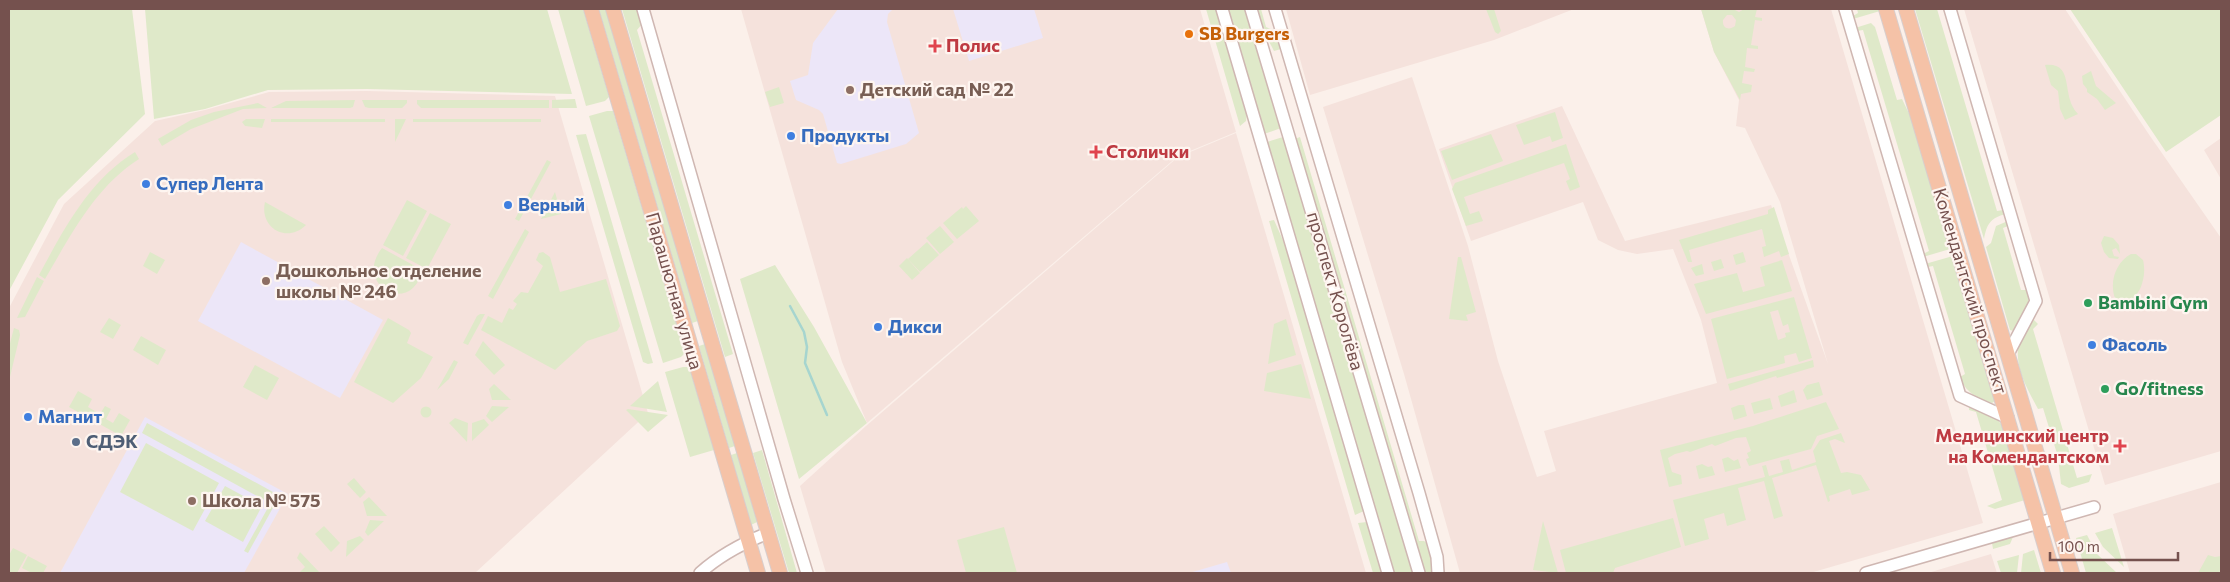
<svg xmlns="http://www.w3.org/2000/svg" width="2230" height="582" font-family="Commissioner,sans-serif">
<rect width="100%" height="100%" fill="#fbf0ea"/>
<path fill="#f5e2dc" d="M741 9H1200L1236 132 1178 156 867 423 842 362Z
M1286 9H1574L1494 40 1310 95Z
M1701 9H1831L1983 523 1810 573H1460L1404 374 1323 107 1412 77 1468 246 1498 361 1537 477 1556 471 1544 431 1717 383 1701 320 1673 249 1637 254 1618 250 1598 240 1583 202 1471 241 1439 149 1562 106 1625 241 1771 205 1828 364 1780 202 1745 128 1736 126 1739 100 1714 52Z
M1964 9H2065L2150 136 2221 238V451L2105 485Z
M367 91 555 96 648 413 475 573H9V308L64 204 155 121 205 110 269 92Z
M1236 133 1366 573H826L800 486 866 426 1178 157Z
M2221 138V179L2204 150Z
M2221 482V573H2130L2113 514Z
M1991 554 1997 573H1928Z"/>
<path fill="#ece6f8" d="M838 9H893L888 14 887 22 919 133 906 144 841 164 837 163 823 114 819 110 796 100 790 81 808 75 813 43Z
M953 9H1034L1043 38 969 61Z
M241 242 383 320 340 398 198 321Z
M145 417 288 494 244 573H60Z
M1227 562 1231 573H1189Z"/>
<path fill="#dfe9c9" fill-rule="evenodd" d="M9 9H132L145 114 58 200 9 291Z
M145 9H547L572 94 367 89 268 90 205 109 154 119Z
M558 9H583L609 97 605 101 586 106Z
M599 9H606L698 321 692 323Z
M622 9H638L642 24 637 30 733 354 725 357Z
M1206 9H1216L1247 113 1246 121 1240 126Z
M1228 9H1246L1281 128 1264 134Z
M1257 9H1261L1266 27 1276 31 1281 49 1274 51 1262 28Z
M1486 9H1494L1501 31 1498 34 1495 32Z
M1701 9H1733L1739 12 1744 9H1757L1755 17 1762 18V21L1755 20 1751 45 1758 46V49L1747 48 1745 67 1755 69 1754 72 1744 71 1742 83 1752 85 1751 92 1741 94 1740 100 1714 52ZM1727 15H1732L1736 20 1735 26C1729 31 1722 28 1723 20Z
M1857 9H1879L1880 11 1853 19V16L1858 13Z
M1915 9H1937L1997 211 2003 210 2006 214C1990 218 1987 224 1984 239Z
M2070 9H2221V115L2166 152Z
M1871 23 1875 27 1897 100 1902 99 1913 122 1950 249 1923 257V254L1929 251 1863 30 1857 31 1855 28Z
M2045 65C2076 62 2060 96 2078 114L2065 120 2060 109 2058 91 2051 85Z
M2091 71 2096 86 2116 103 2105 110 2097 99 2087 92V89L2083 84 2082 76Z
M779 87 784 103 770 107 765 92Z
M575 99 577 108H552V100Z
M355 100 353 107 350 108H271L286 101Z
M362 100H407V103L402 108H369L365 107Z
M417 100H549V108H421L417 104Z
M258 103 267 108 243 109 191 129 162 146 158 139 191 120 214 112Z
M607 111H613L685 353 681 357 663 363 589 116Z
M1555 112 1563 138 1552 142 1550 136 1524 145 1516 125Z
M246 119H265L262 128 245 126 242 122Z
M271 119H385V122H271Z
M395 119H406L395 142Z
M413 119H541V122H413Z
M586 134 653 363 648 364 643 362 576 135Z
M1491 134 1503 161 1452 180 1441 151Z
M1283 137 1413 573H1394L1267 142Z
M1300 137 1419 541H1424L1428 544 1434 573H1426L1417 554 1295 139Z
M1566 144 1580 187 1570 191 1566 181 1570 179 1564 163 1464 197 1470 214 1479 211 1483 221 1466 226 1452 189 1455 183Z
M135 152 139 159C95 187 71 235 45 279L39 275C64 229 89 180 135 152Z
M547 160 551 162 519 221 515 219Z
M555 192 561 214 541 219Z
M407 200 427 211 403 256 383 245Z
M265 202 306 225C287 244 259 228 265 202Z
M966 206 979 221 957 239 943 223 962 207 963 209Z
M1774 207 1789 254 1781 257 1779 251 1764 257 1762 247 1766 246 1762 229 1689 250 1692 262H1688L1679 240 1768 214V210Z
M430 213 451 224 427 269 406 258Z
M1274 220 1285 245 1364 511 1355 515 1269 221Z
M2008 221V226L2003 228 2021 290H2027C2034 303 2020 320 2014 331L2010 330 1986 247 1991 243 1996 226Z
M940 226 954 242 940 254 926 238Z
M525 229 529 232 493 299 488 296Z
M2104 236 2113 238 2119 245 2120 254 2116 248 2112 250 2114 256 2119 257 2118 259 2109 258 2104 252 2101 243Z
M927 242 939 255 920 272 908 259Z
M382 248 424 271C421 276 418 283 413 288 396 303 371 287 374 265 375 259 378 253 382 248Z
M150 252 165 260 157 274 143 266Z
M543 252 550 257 560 292 606 279 620 326 617 331 587 341 555 370 481 330 488 316 502 323 509 308 513 310 517 304 513 301 521 292 528 293 543 266 536 260 539 253Z
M1743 252 1746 262 1736 265 1733 255Z
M2131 254H2136L2143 260C2147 275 2141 300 2123 303L2115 298C2109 282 2116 262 2131 254Z
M1953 256 1995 401 1992 403C1979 400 1964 391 1960 377L1965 374 1933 266 1928 267 1925 264Z
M1458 257H1461L1476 312 1466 315 1468 321 1449 319Z
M907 258 920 273 912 280 899 266Z
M1721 259 1724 268 1714 271 1711 262Z
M1782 260 1792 291 1706 314 1694 284 1737 273 1743 292 1765 286 1760 267Z
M1702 264 1704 274 1696 276 1691 268Z
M775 265 814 327 867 423 799 479 740 279Z
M37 277 44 281 25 317 17 318Z
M1794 297 1812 358 1799 362 1796 353 1784 356 1785 363 1727 379 1711 319ZM1778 310 1783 326 1788 324 1790 332 1785 333 1786 337 1778 340 1770 312Z
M480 314H485L468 345 463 343 477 316Z
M109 318 121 325 113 339 100 332Z
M388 318 409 330 411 333 407 343 433 357 421 378 393 403 354 382Z
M1286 319 1296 355 1268 364 1274 324Z
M2034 320 2038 324 2033 329 2077 478 2092 474 2089 482 2069 488 2061 484 2058 457 2043 408 2038 409C2029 392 2016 370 2018 350 2019 339 2027 330 2031 321Z
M14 328 19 330 20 335 9 381V347Z
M141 336 166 350 158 365 133 350Z
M483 341 505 365 494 375 475 355Z
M705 344 735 446 729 448 699 346Z
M454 360 458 362 449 379 437 390Z
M1813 360 1814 367 1777 378 1776 376 1730 391 1728 384Z
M1301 364 1311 399 1264 391 1267 373Z
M255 365 279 378 267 400 243 387Z
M683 367H689L714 450 690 457 665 372Z
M658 381 667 412 630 406Z
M1819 382 1823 395 1807 400 1803 390 1807 385Z
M494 384 511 400H492L489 389Z
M1794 390 1797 402 1781 407 1778 396Z
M78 391 92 399 88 407 100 414 105 406 111 409 106 419 113 423 119 413 130 420 121 436 69 407Z
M1770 398 1773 409 1754 414 1751 403Z
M1826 402 1839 429 1817 436 1811 449 1749 466 1746 459 1749 458 1747 453 1751 451 1746 437 1736 438 1715 446 1712 444 1690 452 1687 451 1675 454 1668 458 1672 472 1681 475 1682 484 1669 487 1660 450 1753 426Z
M1739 405H1744L1747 416 1734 420 1731 408Z
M1969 405 1998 420 2001 424 2025 500 1995 509 1987 506 2002 500 1976 412 1969 410Z
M492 406 509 407 492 422 486 416Z
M420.5 412a5.5 5.5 0 1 1 11 0a5.5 5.5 0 1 1-11 0Z
M628 409 668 415 648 432 626 410Z
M455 418 468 423 467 442 449 423Z
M484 419 489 425 472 441V423Z
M147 423 273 492 268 502 142 433Z
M1841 433 1845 443 1835 439 1829 441 1841 473 1847 472 1861 475 1870 490 1852 495 1850 489 1829 496 1830 501 1828 502 1816 465 1772 478 1783 516 1774 519 1764 481 1738 488 1746 520 1727 526 1724 513 1704 519 1709 539 1685 546 1673 500 1765 477 1762 466 1766 465 1769 476 1783 472 1780 461 1789 459 1792 470 1816 462 1813 451 1820 440Z
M146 443 219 483 193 531 120 492Z
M762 450 797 573H789L753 453Z
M737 453 757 522 751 525 731 455Z
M1728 457 1734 461 1738 459 1741 468 1725 472 1722 459Z
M1702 464 1708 467 1712 466 1715 475 1699 479 1696 466Z
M354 478 366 492 360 498 347 484Z
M225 486 262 506 243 542 205 521Z
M276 493 280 495 248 553 244 551Z
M369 497 387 516H367L363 502Z
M1673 518 1681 547 1615 568 1613 573H1566L1560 550Z
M370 520 384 521 368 536 365 532Z
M1543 521 1558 573 1533 570Z
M1367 522 1382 573H1373L1358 523Z
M324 526 340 543 331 552 315 534Z
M1004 527 1017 573H966L957 540Z
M2112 528 2124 567 2103 547 2095 533Z
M2087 535 2097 554 2117 573H2086L2076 538Z
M360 536 364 540 346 557 347 541Z
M2013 537 2010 544 1993 549 1992 543Z
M13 548 27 555 17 573H9V555Z
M2034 550 2041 573H2021L2023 554Z
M300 552 320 573H299L305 567 297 558Z
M2019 555 2017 573H2001L1997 561Z
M2208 555 2215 557 2221 556V569L2219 573H2198Z
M28 556 47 566 43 573H32L22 568Z"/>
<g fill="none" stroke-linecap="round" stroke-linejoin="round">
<path stroke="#a6d5cf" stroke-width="2.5" d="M790 306 804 332 807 347 805 363 827 415"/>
<defs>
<path id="minor" d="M643 9 784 499 807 573
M1222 9 1388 573
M1251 9 1419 573
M1275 9 1419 493 1437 557 1438 573
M1845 9 1960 396 2008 418
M1950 9 2036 301 2008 354
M700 573C720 555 743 543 768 533
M1866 573 2094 507"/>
<path id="major" d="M591 9 758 573
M613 9 780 573
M1886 9 2053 573
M1906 9 2072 573"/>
</defs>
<use href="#minor" stroke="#cfb7b2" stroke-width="14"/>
<use href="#major" stroke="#d8cecd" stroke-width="16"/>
<use href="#minor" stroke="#fff" stroke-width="11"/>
<use href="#major" stroke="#f5c2a7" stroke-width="14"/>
</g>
<circle fill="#e8710a" stroke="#fef5f0" stroke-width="2" cx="1189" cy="34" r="5"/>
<g fill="#e0444e" stroke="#fef5f0" stroke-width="2">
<path d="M932.5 38.5h5v5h5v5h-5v5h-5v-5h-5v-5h5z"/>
<path d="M1093.5 144.5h5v5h5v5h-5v5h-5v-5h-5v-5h5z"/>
<path d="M2117.5 438.5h5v5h5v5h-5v5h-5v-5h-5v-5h5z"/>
</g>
<g fill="#8d6e63" stroke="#fef5f0" stroke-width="2">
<circle cx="850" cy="90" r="5"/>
<circle cx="266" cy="281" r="5"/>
<circle cx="192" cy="501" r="5"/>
</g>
<g fill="#3f7fe0" stroke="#fef5f0" stroke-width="2">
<circle cx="791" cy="136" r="5"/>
<circle cx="146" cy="184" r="5"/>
<circle cx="508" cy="205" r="5"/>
<circle cx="878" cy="327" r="5"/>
<circle cx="2092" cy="345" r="5"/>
<circle cx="28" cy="417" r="5"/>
</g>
<g fill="#2e9e5b" stroke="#fef5f0" stroke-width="2">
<circle cx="2088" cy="303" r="5"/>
<circle cx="2105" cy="389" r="5"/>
</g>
<circle fill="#5c6f8a" stroke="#fef5f0" stroke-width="2" cx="76" cy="442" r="5"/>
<g text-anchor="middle" stroke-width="4.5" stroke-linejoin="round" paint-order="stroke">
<g font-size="18" font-weight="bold" fill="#c56008" stroke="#fef5f0" text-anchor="start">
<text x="1199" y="40">SB Burgers</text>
</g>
<g font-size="18" font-weight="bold" fill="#be3a42" stroke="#fef5f0" text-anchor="start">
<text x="946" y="52">Полис</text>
<text x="1106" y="158">Столички</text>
<text x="2109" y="442" text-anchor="end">Медицинский центр<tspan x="2109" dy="21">на Комендантском</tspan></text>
</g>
<g font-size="18" font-weight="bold" fill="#785e54" stroke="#fef5f0" text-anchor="start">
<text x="860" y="96">Детский сад № 22</text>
<text x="276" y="277">Дошкольное отделение<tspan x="276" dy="21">школы № 246</tspan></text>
<text x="202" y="507">Школа № 575</text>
</g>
<g font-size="18" font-weight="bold" fill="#366cbe" stroke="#fef5f0" text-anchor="start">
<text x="801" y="142">Продукты</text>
<text x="156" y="190">Супер Лента</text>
<text x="518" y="211">Верный</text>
<text x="888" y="333">Дикси</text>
<text x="2102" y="351">Фасоль</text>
<text x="38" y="423">Магнит</text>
</g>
<g font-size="18" fill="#75514e" stroke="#fef5f0">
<text transform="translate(674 291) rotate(74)" y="6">Парашютная улица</text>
<text transform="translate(1335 291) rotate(74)" y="6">проспект Королёва</text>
<text transform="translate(1970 291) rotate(73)" y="6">Комендантский проспект</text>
</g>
<g font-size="18" font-weight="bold" fill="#27864d" stroke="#fef5f0" text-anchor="start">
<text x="2098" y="309">Bambini Gym</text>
<text x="2115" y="395">Go/fitness</text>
</g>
<g font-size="18" font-weight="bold" fill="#4e5e75" stroke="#fef5f0" text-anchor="start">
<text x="86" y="448">СДЭК</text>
</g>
</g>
<rect width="2230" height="582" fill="none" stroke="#75514e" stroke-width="20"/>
<path d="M2050 552v8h128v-8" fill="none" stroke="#75514e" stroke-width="2.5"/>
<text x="2058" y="552" font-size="15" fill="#75514e" stroke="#fef5f0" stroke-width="4" paint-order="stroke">100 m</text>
</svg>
